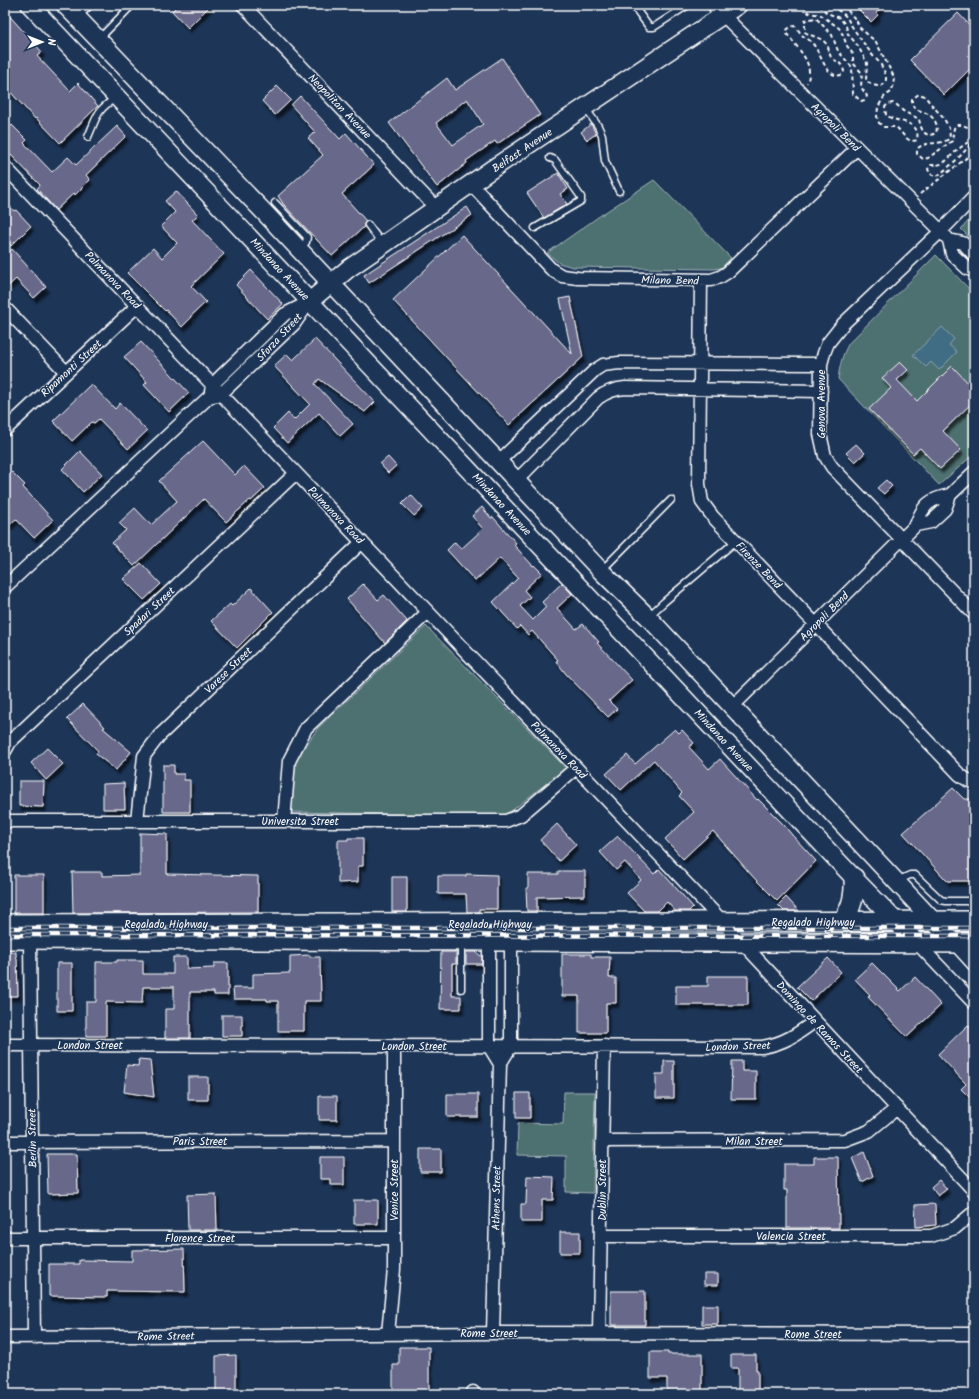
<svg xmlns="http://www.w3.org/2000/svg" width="979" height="1399" font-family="Kalam,sans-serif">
<defs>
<filter id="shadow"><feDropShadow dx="2.5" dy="4.5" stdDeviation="1" flood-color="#0009"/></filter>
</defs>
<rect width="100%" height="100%" fill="#1d3557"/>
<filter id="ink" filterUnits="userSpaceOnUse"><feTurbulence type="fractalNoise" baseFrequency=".025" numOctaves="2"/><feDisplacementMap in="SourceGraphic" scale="8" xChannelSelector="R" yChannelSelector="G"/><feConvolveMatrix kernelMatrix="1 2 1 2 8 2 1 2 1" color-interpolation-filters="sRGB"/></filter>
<g filter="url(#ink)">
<path fill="#4d6f70" stroke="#a6b7b8" d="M654 180 731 258 721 268 713 269 573 267 559 263 547 253 601 215Z
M974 215V242L961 229Z
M936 255 974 294V454L939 485 838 379C840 365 842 355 849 343Z
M426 626 566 768 505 816 290 812 295 761 318 728Z
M564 1092H595L593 1193 566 1192V1156L517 1155 518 1123 563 1124Z"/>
<path fill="#406c84" stroke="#8ca7b5" d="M942 327 954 339 949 345 957 352 939 370 931 362 926 367 913 355Z"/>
<path fill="#67678a" stroke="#fff" fill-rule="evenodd" filter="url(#shadow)" d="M178 5H211L188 28 172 11Z
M854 5H883L876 13 878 15 871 22Z
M5 11 42 52 37 56 70 91 78 83 98 106 60 143 36 118 35 119 5 86Z
M958 13 974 30V65L944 95 910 60Z
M502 58 540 115 497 144 495 141 466 161 467 163 437 187 389 123 447 78 455 90ZM467 99 483 124 453 145 436 123Z
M277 86 291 100 275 115 262 101Z
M300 96 340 139 346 133 374 165 342 194 366 221 364 224V227L332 256 284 205 278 196 323 155 308 138 315 132 291 105Z
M591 124 596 134 587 140 581 132Z
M12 125 27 140 24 143 52 172 68 157 76 165 117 126 126 136 86 175 90 180 75 195 74 193 56 210 37 189 40 185 11 155 5 160V132Z
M558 173 568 189 560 194 567 204 544 218 527 193Z
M176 191 198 215 192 220 224 254 191 286 206 302 190 317 191 318 182 327 166 310 165 311 127 273 153 248 162 258 177 243 161 226 175 212 165 201Z
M5 201 14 211 16 210 31 226 11 246 5 240Z
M467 207 472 215 369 283 364 275Z
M462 235 572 354 560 299 570 297 583 357 509 425 393 300Z
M12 249 46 287 34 298 16 279 5 289V256Z
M251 270 283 304 267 319 236 285Z
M315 339 375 402 365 412 319 379 315 384 353 424 340 436 319 413 287 443 273 428 288 413 294 420 310 404 274 366 287 354 293 360Z
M141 342 189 393 169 412 144 385 147 382 124 357Z
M900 362 908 370 897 380 917 401 952 366 974 389V401L943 431 961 450 940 469 920 448 913 454 869 409 891 388 882 378Z
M91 384 115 409 120 403 147 431 128 449 99 419 94 423 92 422 72 441 53 421Z
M203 441 235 475 244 466 265 488 251 501 250 500 226 522 204 499 134 566 112 543 126 530 119 523 135 508 151 525 177 501 159 481Z
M856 444 865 453 855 462 846 453Z
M80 451 102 474 83 492 62 469Z
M388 457 396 466 388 473 380 464Z
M12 472 25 485 23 487 53 520 34 538 16 519 5 529V511L10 506 5 501V479Z
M886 480 892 486 884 494 877 488Z
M411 495 423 508 414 516 402 504Z
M482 507 491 518 493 517 516 543 514 545 533 566 534 565 542 573 524 590 530 597 520 606 533 620 546 607 542 602 562 583 572 594 557 608 576 629 583 624 599 642 597 643 632 680 609 701 617 709 608 717 566 674 556 661 558 660 532 631 528 635 520 626 517 629 493 602 518 578 500 558 475 581 447 550 455 542 461 549 483 529 472 516Z
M141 563 161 584 144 600 123 579Z
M363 584 378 600 384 595 407 621 385 643 347 599Z
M251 588 273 612 237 648 211 621 230 604 232 606Z
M83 704 105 727 103 728 131 752 116 770 96 754 98 751 67 719Z
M675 729 679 733 682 730 694 743 689 747 709 769 720 759 757 800 758 799 784 825 792 835 816 861 777 901 754 878 713 831 683 859 665 839 694 812 679 796 682 793 654 760 621 790 606 774 627 755 635 764Z
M47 748 63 764 46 780 31 763Z
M163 765H174V774H184V780H190V812H163Z
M19 781H44L43 807 19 806Z
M124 783 125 809H103V784Z
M953 788 964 799H974V881H947L903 833Z
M557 824 576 845 559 861 540 840Z
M140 833 167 834V874L258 876V912L73 913 72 872H102V876L140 875Z
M618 836 654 874 659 869 693 907 689 911H675L667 902 658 911H644L627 893 641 880 625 862 616 870 600 852Z
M348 838H363V866H358V882L338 883V840H348Z
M558 871H585V896L537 897V911H527L526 888H528V874H558Z
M466 874 497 875V909H479V912H467L466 894H438V876H466Z
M14 875H44V913H14Z
M392 877H407V912H392Z
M786 897 799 911H784L778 905Z
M5 952H16V957L17 958 18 996H5Z
M441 952H456V964H452V996H461V1009H440Z
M466 952H476L482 957V964H466Z
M562 954H591V957H610L609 978H616V1003H606V1033H579V996H562Z
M310 955V957H320L321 1001H304V1031H278V1001H267V999H234L233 988H253V974L290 973V956Z
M173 957H187V969L214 968V963H228V995H214V992H190V1038H165V1009H174V987H143L142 1003 106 1002V1036H86V1002H96V962H117V960H143V974H173Z
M828 958 841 972 811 1001 797 987Z
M57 963H72V1011H57Z
M872 963 900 991 915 977 941 1005 907 1037 868 997 870 995 855 979Z
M708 976H748V1005H676V986H708Z
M222 1015H242V1036H222Z
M968 1025 974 1031V1102L961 1089 966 1084 938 1054Z
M139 1059 150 1060 154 1097 124 1092 127 1065 138 1066Z
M664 1061H674V1098H656V1074H664Z
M732 1061H742V1071H756V1099H731Z
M188 1077H208V1100H188Z
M516 1093H530V1118H516Z
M447 1094H478V1117H447Z
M319 1096H337V1120H319Z
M420 1149H441V1172H420Z
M864 1152 873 1176 862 1182 852 1158Z
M47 1154H77L78 1193 48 1194Z
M320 1157H344V1185H331V1179H320Z
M814 1157H838L839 1228H787V1190H784V1164H814Z
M527 1176 554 1177 553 1200H542V1222H521V1204H526Z
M939 1180 947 1189 938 1196 931 1187Z
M216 1194 217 1230H188L187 1195Z
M354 1200H378V1224H354Z
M935 1204 936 1225 916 1227 915 1205Z
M560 1232H580V1253H560Z
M184 1249 185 1292 107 1291V1297L49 1296V1264H79V1260L132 1261V1250Z
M704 1274H718V1285H704Z
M611 1291H645V1325H611Z
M702 1305H718V1324H702Z
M399 1347H429V1394H393V1365H399Z
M650 1352H668V1354H702V1394H667V1378H650Z
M236 1355V1394H216V1356Z
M731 1355H756V1370H758V1394H738V1368H731Z"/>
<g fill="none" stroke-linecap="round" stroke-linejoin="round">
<defs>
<path id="service" d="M633 5 649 27H654L688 5
M710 5 718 17
M79 16 90 5
M99 39 132 5
M586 109 598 126 602 135 605 161 619 191
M88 137C97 117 96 110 116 98
M275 203 307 237 306 242 300 249
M368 225 383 245
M535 228 581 201V197L555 160 550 158
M601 571 671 500
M649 616 664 602 736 541
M897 881 910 875H915L941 900 946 901H974
M461 943V989"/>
<path id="minor" d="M243 5 436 208
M723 15 941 231 949 240 952 254 968 269 974 271
M5 167 723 922 974 1191
M471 184 552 270 562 276 578 278 711 280 720 277 728 272 857 148
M974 197 941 231 843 324 828 343 824 353 821 364 820 434 825 456 832 467 974 614
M949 240 963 243 974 255
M701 280 699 484 702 502 713 517 960 775 969 781 974 782
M5 308 66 372
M211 392 212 385 285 314 309 302
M5 430 137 306
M499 461 595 370 603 365 619 363 821 364
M517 480 598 398C606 392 614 389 625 388L821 391
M916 525 931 522 945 509 950 495 974 472
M5 587 209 397 221 394 294 324 310 301
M732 707 916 525C923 505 929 499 950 495
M5 751 10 742 296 473
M5 821H506L521 815 576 768
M137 821 144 756 159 736 362 542
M284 821 289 761 306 728 428 612
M489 934V1046L500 1064
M30 939 34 1338
M917 943 974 1003
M954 943 974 965
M5 1045 762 1047C783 1044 798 1034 815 1021
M602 1141 845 1140 869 1131 897 1108
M5 1142 394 1141
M601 1236H931L955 1228 974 1212
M5 1238H394
M493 1333 500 1064 511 1046V936
M599 1333 604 1046
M388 1334 394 1269V1046
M5 1337 493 1333 974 1334
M473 1394V1392"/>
<path id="secondary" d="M30 5 854 878 917 943
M65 5 264 212 601 571 648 617 954 943
M310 301 348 269 383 245 492 169 738 5"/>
<path id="primary" d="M843 921C852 907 855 895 854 878
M5 924 974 921
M5 939 974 943"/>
</defs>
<use href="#service" stroke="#fff" stroke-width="9"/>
<use href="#minor" stroke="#fff" stroke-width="15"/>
<use href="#secondary" stroke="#fff" stroke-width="20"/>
<use href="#primary" stroke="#fff" stroke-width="22"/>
<path stroke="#fff" stroke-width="2" stroke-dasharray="4 3" stroke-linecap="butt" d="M806 5 805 9 809 13 821 15 839 28 843 35 847 46 853 54V63L862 73 861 87 867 96 865 100 861 101 853 94 852 67 838 51 832 35 816 18 805 20V32C812 37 822 37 827 45 829 48 829 54 831 57 837 63 841 61 844 71L843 74C827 82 821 53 813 44 811 40 806 39 803 36 800 33 798 29 795 26L790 27 787 30V34C798 49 815 63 807 83
M819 5 827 13 840 18 846 26 848 34 858 46 867 63 866 80C872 87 887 90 886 77 885 72 883 69 881 65 879 61 874 58 871 53 865 45 859 37 853 28 849 23 848 17 842 13 836 8 829 7 822 5
M843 5 856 20 860 28 876 42 894 77 893 87 891 92 884 97 878 107 877 117 879 123 884 127H896C903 132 906 144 917 140 921 119 897 124 886 115L885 107 888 104 893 103 897 105 903 111 919 119C921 129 924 139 936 133 939 123 933 116 924 112 921 111 917 110 915 108 912 106 912 102 912 99L919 94 925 96C933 109 954 123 949 139 938 146 926 140 917 149V154L923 159 928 158 952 141 954 128 957 125C966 124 976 130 970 140 967 144 963 145 960 148 954 152 949 159 943 163 940 165 935 165 931 165L928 169C930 175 932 175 937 176 951 166 964 153 974 140
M920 194 974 152"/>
<use href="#service" stroke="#1d3557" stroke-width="6"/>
<use href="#minor" stroke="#1d3557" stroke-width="12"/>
<use href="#secondary" stroke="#1d3557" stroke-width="17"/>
<use href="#primary" stroke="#1d3557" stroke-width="19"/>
<defs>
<path id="rail" d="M5 928H974
M5 935 974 936"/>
</defs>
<use href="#rail" stroke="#fff" stroke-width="4.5"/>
<use href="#rail" stroke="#1d3557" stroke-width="3" stroke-dasharray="9" stroke-linecap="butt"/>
</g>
</g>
<g text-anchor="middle" stroke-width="3" stroke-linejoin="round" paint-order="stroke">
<g font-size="11" fill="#fff" stroke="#1d3557">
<text transform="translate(340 106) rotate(46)" y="4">Neopolitan Avenue</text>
<text transform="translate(836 127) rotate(45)" y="4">Agropoli Bend</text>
<text transform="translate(522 150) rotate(-34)" y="4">Belfast Avenue</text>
<text transform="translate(280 269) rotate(47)" y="4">Mindanao Avenue</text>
<text transform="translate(113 280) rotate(46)" y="4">Palmanova Road</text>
<text transform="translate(670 280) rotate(1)" y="4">Milano Bend</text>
<text transform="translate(279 337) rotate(-47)" y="4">Sforza Street</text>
<text transform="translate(71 368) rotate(-43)" y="4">Ripamonti Street</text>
<text transform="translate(821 404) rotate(-90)" y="4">Genova Avenue</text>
<text transform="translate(502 504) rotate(47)" y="4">Mindanao Avenue</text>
<text transform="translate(336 515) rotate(46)" y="4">Palmanova Road</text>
<text transform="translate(759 565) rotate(46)" y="4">Firenze Bend</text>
<text transform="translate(149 611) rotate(-43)" y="4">Spadari Street</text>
<text transform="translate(824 616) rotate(-45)" y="4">Agropoli Bend</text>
<text transform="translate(228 670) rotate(-44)" y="4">Varese Street</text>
<text transform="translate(724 740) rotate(47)" y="4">Mindanao Avenue</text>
<text transform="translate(559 750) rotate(46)" y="4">Palmanova Road</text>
<text x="300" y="825">Universita Street</text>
<text x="813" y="926">Regalado Highway</text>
<text x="166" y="928">Regalado Highway</text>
<text x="490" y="928">Regalado Highway</text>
<text transform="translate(820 1027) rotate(47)" y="4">Domingo de Ramos Street</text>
<text x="90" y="1049">London Street</text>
<text x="414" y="1050">London Street</text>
<text transform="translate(738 1046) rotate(-2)" y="4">London Street</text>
<text transform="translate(32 1138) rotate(-91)" y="4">Berlin Street</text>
<text x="200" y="1145">Paris Street</text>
<text x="754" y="1145">Milan Street</text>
<text transform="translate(394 1190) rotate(-90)" y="4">Venice Street</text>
<text transform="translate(602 1190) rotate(-90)" y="4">Dublin Street</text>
<text transform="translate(496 1198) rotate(-89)" y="4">Athens Street</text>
<text x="791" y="1240">Valencia Street</text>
<text x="200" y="1242">Florence Street</text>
<text x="489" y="1337">Rome Street</text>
<text x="813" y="1338">Rome Street</text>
<text transform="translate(166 1336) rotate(-1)" y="4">Rome Street</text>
</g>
</g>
<rect width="979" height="1399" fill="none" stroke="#1d3557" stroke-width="20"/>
<rect x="10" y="10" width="959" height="1379" fill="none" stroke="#fff" stroke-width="1.5" filter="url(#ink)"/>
<g transform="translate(42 42) rotate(90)" stroke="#1d3557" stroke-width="3" paint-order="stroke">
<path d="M0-3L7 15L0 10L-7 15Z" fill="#ffffff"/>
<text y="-6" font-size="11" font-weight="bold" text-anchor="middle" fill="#ffffff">N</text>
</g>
</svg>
